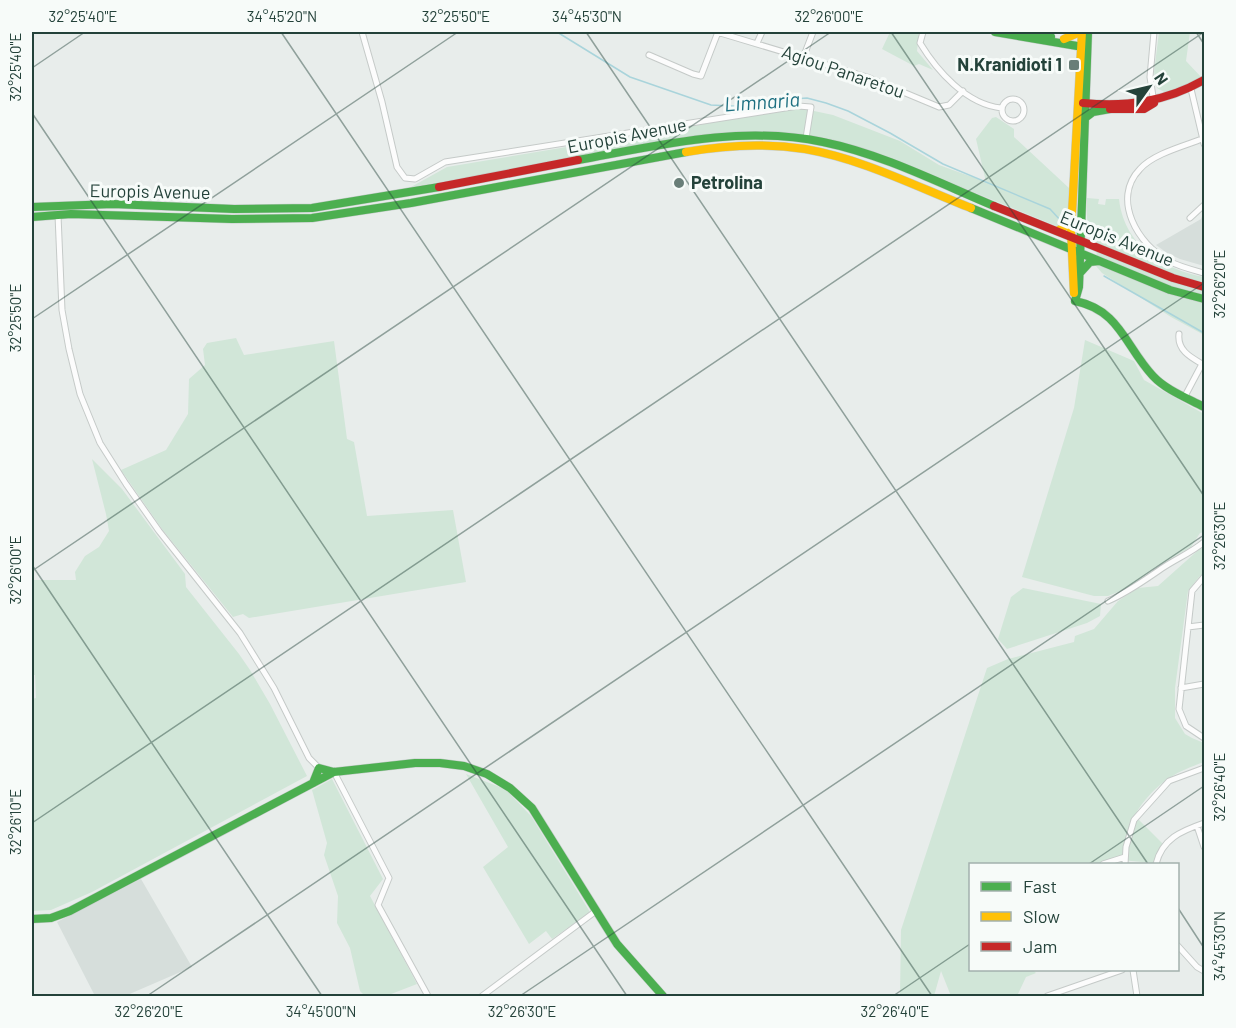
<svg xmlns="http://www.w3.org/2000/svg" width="1236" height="1028" font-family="Barlow,sans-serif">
<rect width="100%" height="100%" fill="#e8edeb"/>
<path fill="#d6dedb" d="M1204 210V266L1180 259 1167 253 1156 245 1201 219Z
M141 879 192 967 125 996H95L57 922Z"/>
<path fill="#d1e6d8" d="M890 32H919L917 51 933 70 919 64 914 66 882 49Z
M1159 32H1190L1186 61 1202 78 1168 94 1157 88 1154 72Z
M800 108 833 115 900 141 939 165 986 182 976 139 992 118 996 117 1014 129V137L1069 188 1067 223 1059 227 883 155 823 137 717 134 411 187 447 167Z
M1087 198 1099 199 1098 204 1105 205 1106 199H1119C1124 245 1162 269 1204 277V335L1171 317 1102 273 1096 266 1097 244C1085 229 1087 217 1087 198Z
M236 338 244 355 334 341 347 439 354 442 367 516 453 510 466 582 249 618 243 614 233 617 162 529 121 470 166 450 188 414 189 379 205 365 203 349 207 343Z
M1085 340 1134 361 1144 380 1204 414V532L1200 533 1191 547 1156 567 1126 589 1108 596H1094L1022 577 1074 408Z
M92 459 122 489 185 574 186 587 239 654 250 670 270 704 307 776 92 892 51 910 32 911V699L36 698 35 675H32V580H76L75 572 85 556 99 547 109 531 106 514Z
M1204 545V574L1199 577 1188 591 1175 688V718L1185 734 1192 738 1204 743V762C1176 772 1161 780 1142 804 1138 810 1135 813 1134 820H1139L1163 844 1153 863 1121 860 1111 864H970V970H1033L1036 973 1026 977 1017 996H951L941 971 934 996H900L901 930 987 668 1008 659 1074 642 1075 636 1094 629 1118 601 1138 588 1158 586Z
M1023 588 1101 604 1100 616 1087 623 1007 649 998 639 1011 597Z
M466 774 505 789 531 816 590 912 552 939 546 931 529 944 483 867 508 847Z
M332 779 383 879 370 896 417 984 386 996H365L360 991 350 948 337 923 338 896 324 855 327 843 312 790Z"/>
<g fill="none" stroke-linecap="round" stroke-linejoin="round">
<path stroke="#a9d4db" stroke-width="1.5" d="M557 32 630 77 711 105 750 107 793 99 807 98 826 103 848 111 890 133 943 164 1050 209 1062 222
M1104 276 1204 333"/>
<defs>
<path id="street" d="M362 32 382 102 397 167 405 178 415 179 445 162 798 106 811 107 806 138
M717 32 867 77 939 107 949 105 963 91
M923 32 920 43C937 71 966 104 1001 108
M1154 32 1150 77 1154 103
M757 43 762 32
M649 55 693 74 701 76 718 32
M803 58 813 32
M1191 89 1204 144
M1002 110a11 11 0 1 1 22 0a11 11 0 1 1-22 0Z
M1202 139C1184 146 1153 154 1140 169 1111 199 1138 245 1169 261 1180 267 1193 270 1204 273
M58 215 62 310 69 349 80 394 100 443 126 484 159 531 240 633 274 688 309 758 319 768
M1190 218 1204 205
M1179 334C1177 351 1192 358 1204 365
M1185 396 1202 364
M1204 577 1192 591 1179 709 1186 726 1204 738
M1108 601C1129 592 1146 579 1164 567 1178 558 1192 552 1204 542
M1188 627 1204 625
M1181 688 1204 684
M334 772 389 878 378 905 428 996
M1197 826 1204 847
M1103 864 1125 857
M1125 864 1126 847 1134 820 1169 781 1204 768
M1156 864C1162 839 1181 831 1204 823
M1178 946 1197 967 1204 971
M1133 970 1137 996
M482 996 596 911
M1047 996 1122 970"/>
<path id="fast" d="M995 32 1083 47
M1026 32 1051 37
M1085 118 1093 112 1110 109
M578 160C660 145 740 125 823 142 882 154 939 183 994 206
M32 207 113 204 234 209 312 208 439 187
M971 208 1170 290 1204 299
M32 217 71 214 232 219 312 218 411 203 686 152
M1079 274 1090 262 1099 261
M1075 301 1079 287 1088 32
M1075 301C1120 310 1125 346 1153 376 1166 390 1187 398 1204 407
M313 783 319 768 334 772 415 763H440L464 766 487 774 510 788 532 808 617 944 663 996
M32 919 51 918 70 911 334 772"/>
<path id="slow" d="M1064 39 1080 32
M686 152C725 145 766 143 805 149 863 159 917 187 971 208
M1057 231 1068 225 1072 217
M1074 293 1071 231 1082 32"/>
<path id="jam" d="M1083 103C1127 107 1165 102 1204 80
M1110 109H1144L1154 103
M439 187 578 160
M994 206 1173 278 1204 287"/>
</defs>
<use href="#street" stroke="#c5cac8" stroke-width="7"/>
<use href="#fast" stroke="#c3cbc8" stroke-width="9"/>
<use href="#slow" stroke="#c3cbc8" stroke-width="9"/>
<use href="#jam" stroke="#c3cbc8" stroke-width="9"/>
<use href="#street" stroke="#fcfcfc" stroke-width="5"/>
<use href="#fast" stroke="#4caf50" stroke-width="8"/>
<use href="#slow" stroke="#ffc107" stroke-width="8"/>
<use href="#jam" stroke="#c62828" stroke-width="8"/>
</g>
<path fill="none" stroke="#24423a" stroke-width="1.5" stroke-opacity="0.45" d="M281 32 932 996M586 32 1148 864M891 32 1204 496M1196 32 1204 44M32 68 85 32M32 113 627 996M32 319 458 32M32 565 322 996M32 571 831 32M32 823 1204 32M1089 864 1204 786M1178 908 1204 948M147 996 1204 283M520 996 1204 535M893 996 970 944"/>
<g fill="#697e78" stroke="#f7fbf9" stroke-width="2">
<rect x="1068" y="59" width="12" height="12" rx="3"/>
<circle cx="679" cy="183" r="6"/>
</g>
<g text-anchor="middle" stroke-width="6" stroke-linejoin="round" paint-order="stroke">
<g font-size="18" font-weight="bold" fill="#24423a" stroke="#f7fbf9" text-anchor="end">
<text x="1062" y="71">N.Kranidioti 1</text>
<text x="691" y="189" text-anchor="start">Petrolina</text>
</g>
<g font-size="18" fill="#24423a" stroke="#f7fbf9">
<text transform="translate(843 72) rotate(19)" y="6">Agiou Panaretou</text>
<text transform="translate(627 136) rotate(-11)" y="6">Europis Avenue</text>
<text transform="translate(150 192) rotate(1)" y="6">Europis Avenue</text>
<text transform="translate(1117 239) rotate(22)" y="6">Europis Avenue</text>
</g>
<g font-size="20" font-style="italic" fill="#1c6f80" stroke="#f7fbf9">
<text transform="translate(762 102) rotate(-4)" y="7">Limnaria</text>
</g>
</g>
<rect width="1236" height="1028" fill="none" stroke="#f7fbf9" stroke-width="66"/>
<rect x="969" y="863" width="210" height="108" fill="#f7fbf9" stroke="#a3b1ad" stroke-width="1.5"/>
<rect x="981" y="882" width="30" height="9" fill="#4caf50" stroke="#a3b1ad" stroke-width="1.5"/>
<text x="1023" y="893" font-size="18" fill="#24423a">Fast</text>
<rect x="981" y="912" width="30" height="9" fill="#ffc107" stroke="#a3b1ad" stroke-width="1.5"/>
<text x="1023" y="923" font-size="18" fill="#24423a">Slow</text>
<rect x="981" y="942" width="30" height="9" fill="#c62828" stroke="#a3b1ad" stroke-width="1.5"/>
<text x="1023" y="953" font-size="18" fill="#24423a">Jam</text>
<g transform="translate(1149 87) rotate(56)" stroke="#f7fbf9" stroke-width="4.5" paint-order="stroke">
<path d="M0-4.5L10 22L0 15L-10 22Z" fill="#24423a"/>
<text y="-9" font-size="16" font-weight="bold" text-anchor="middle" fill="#24423a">N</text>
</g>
<rect x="33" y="33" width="1170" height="962" fill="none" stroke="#24423a" stroke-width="2"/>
<g font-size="15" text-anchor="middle" fill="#24423a">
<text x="83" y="22">32°25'40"E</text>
<text x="282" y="22">34°45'20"N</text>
<text x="456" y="22">32°25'50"E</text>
<text x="587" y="22">34°45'30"N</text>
<text x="829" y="22">32°26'00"E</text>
<text transform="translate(16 67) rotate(-90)" y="5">32°25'40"E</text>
<text transform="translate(1220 284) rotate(-90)" y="5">32°26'20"E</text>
<text transform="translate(16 318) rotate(-90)" y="5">32°25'50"E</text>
<text transform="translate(1220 536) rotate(-90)" y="5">32°26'30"E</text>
<text transform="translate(16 570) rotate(-90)" y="5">32°26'00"E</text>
<text transform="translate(1220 787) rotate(-90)" y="5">32°26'40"E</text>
<text transform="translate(16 822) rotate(-90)" y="5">32°26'10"E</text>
<text transform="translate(1220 946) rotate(-90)" y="5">34°45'30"N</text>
<text x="149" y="1017">32°26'20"E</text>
<text x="321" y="1017">34°45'00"N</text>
<text x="522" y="1017">32°26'30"E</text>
<text x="895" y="1017">32°26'40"E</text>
</g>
</svg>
